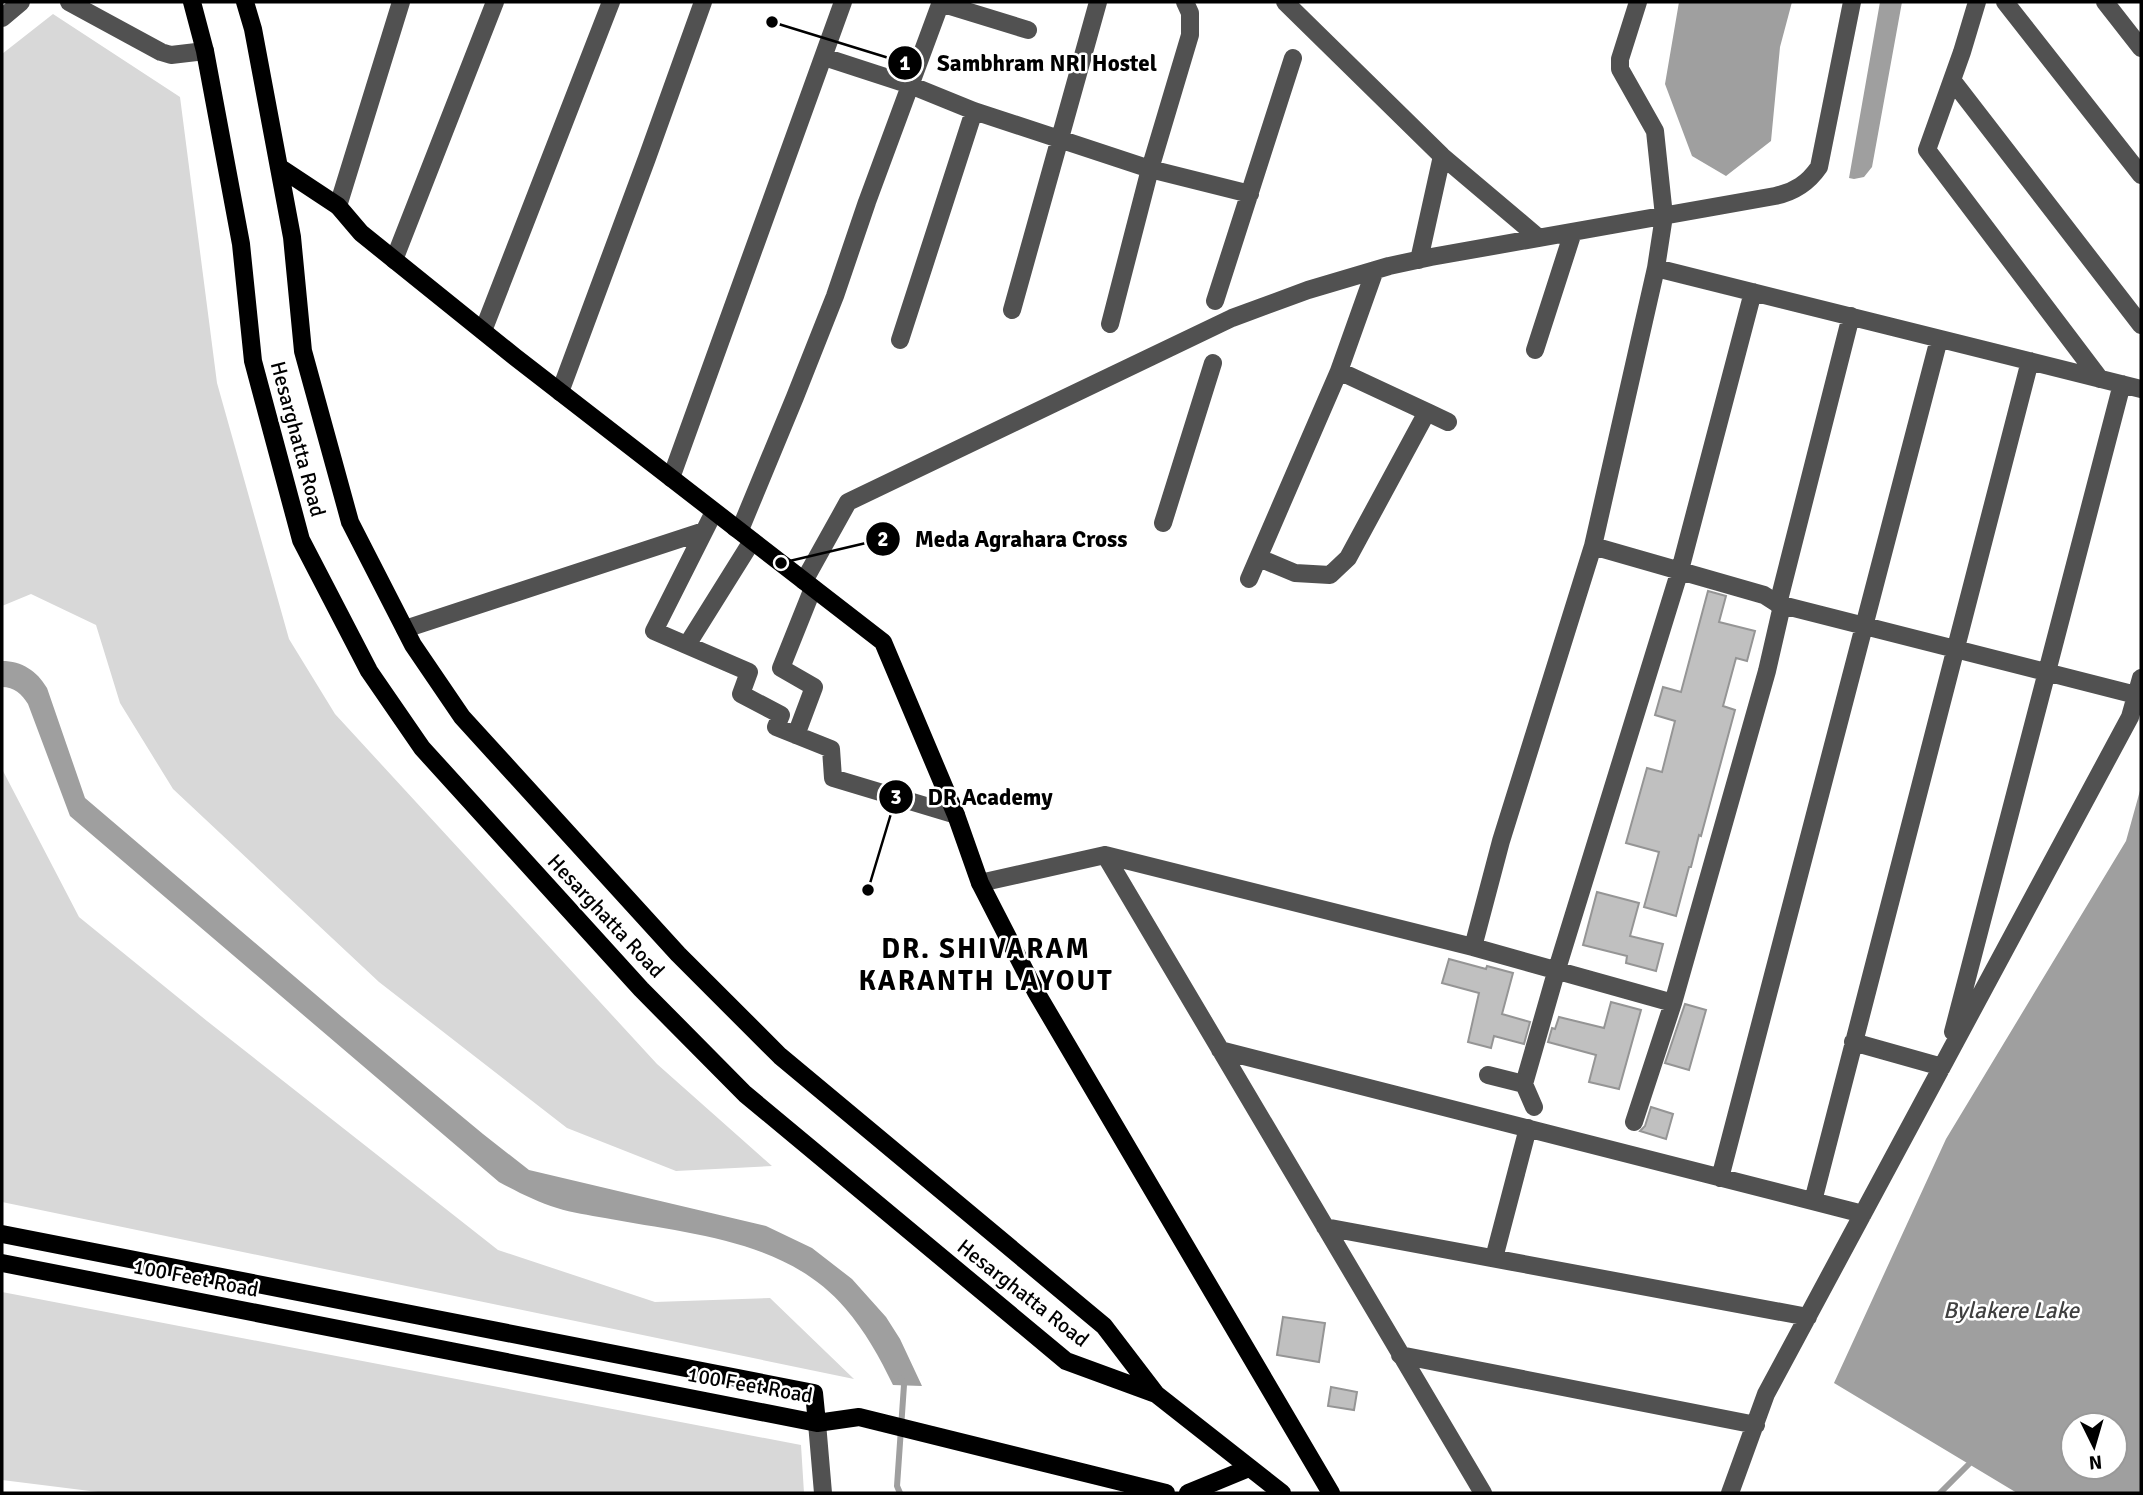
<svg xmlns="http://www.w3.org/2000/svg" width="2143" height="1495" font-family="Signika,sans-serif">
<rect width="100%" height="100%" fill="#fff"/>
<path fill="#d8d8d8" d="M53 14 180 97 217 383 289 639 335 714 657 1064 772 1166 676 1171 567 1128 379 982 173 789 120 703 96 625 31 594 2 606V54Z
M2 769 79 917 207 1021 498 1250 655 1302 770 1298 854 1379 2 1202Z
M2 1292 801 1445 804 1493H106L2 1480Z"/>
<path fill="#9f9f9f" fill-rule="evenodd" d="M1679 2H1792L1780 47 1771 141 1726 176 1692 156 1665 84Z
M1880 2H1902L1872 167 1864 177 1854 179 1849 178Z
M2 661C22 661 37 671 47 688L85 798 342 1017 483 1134 529 1170 766 1226 812 1248 852 1279 886 1317 900 1339 922 1386 893 1385C880 1358 865 1331 845 1308 786 1239 688 1234 605 1218 589 1215 572 1213 557 1208 537 1202 518 1192 499 1182L70 816 28 704C22 694 14 687 2 687Z
M2141 787V1493H2017L1834 1383 1946 1139 2126 841ZM2115 1425V1467H2073V1425Z"/>
<g fill="none" stroke-linecap="round" stroke-linejoin="round">
<path stroke="#9f9f9f" stroke-width="6" d="M900 1493 897 1486 904 1385 901 1379
M1940 1493 1969 1464"/>
</g>
<path fill="#c0c0c0" stroke="#959595" stroke-width="2" d="M1708 591 1726 596 1719 622 1755 631 1747 661 1736 658 1723 706 1735 710 1701 836 1699 835 1691 867H1689L1676 916 1644 907 1659 852 1626 843 1647 768 1662 772 1675 721 1655 715 1663 687 1681 692Z
M1597 892 1639 903 1630 936 1663 944 1656 971 1626 963 1627 956 1583 945Z
M1449 959 1486 969 1487 966 1513 973 1502 1014 1530 1022 1524 1044 1494 1036 1491 1048 1468 1042 1479 993 1442 983Z
M1611 1002 1641 1010 1619 1089 1589 1082 1596 1055 1548 1042 1552 1028 1555 1029 1559 1017 1604 1028Z
M1685 1004 1706 1010 1689 1070 1665 1063Z
M1651 1107 1673 1114 1666 1139 1640 1131 1645 1126Z
M1283 1317 1325 1323 1319 1362 1277 1355Z
M1331 1387 1357 1392 1354 1410 1328 1406Z"/>
<g fill="none" stroke-linecap="round" stroke-linejoin="round">
<path stroke="#515151" stroke-width="18" d="M69 2 161 52 171 55 205 51
M1285 2 1442 156 1539 238
M1977 2 1962 52 1927 150 2100 379
M2005 2 2141 175
M2105 2 2141 48
M940 3 1028 30
M2 18 21 2
M824 57 910 85 974 111 1150 169 1250 194
M1952 80 2141 325
M338 206 401 2
M394 260 495 2
M1419 260 1442 156
M1656 268 2141 389
M1215 301 1293 58
M1012 310 1098 2
M1851 316 1778 604 2136 695
M1110 324 1150 169 1190 35V13L1185 2
M483 331 611 2
M900 340 974 111
M1535 350 1573 232
M560 392 647 158 703 2
M1427 412 1448 422
M671 478 843 2
M714 512 654 631 749 672 741 694 781 715 776 727 831 749 833 778 956 815
M1163 523 1213 363
M735 528 742 525 795 397 835 296 867 202 941 2
M1593 546 1764 595 1778 604 1781 610 1767 671 1673 1003 1634 1122
M1259 558 1295 573 1330 575 1348 558 1427 412 1339 371 1375 270
M1249 579 1339 371
M804 581 848 502 1232 318 1308 290 1389 266 1431 257 1775 196C1795 192 1808 183 1819 167L1852 2
M405 629 704 531
M687 645 752 541
M796 735 814 687 781 668 813 588
M1105 855 1483 1493
M980 883 1105 855 1473 947 1673 1003
M1473 947 1501 841 1593 546 1656 268 1664 216 1655 131 1620 69V59L1638 2
M1953 1032 2122 384
M1853 1042 1942 1067
M1220 1050 1863 1214
M1488 1075 1524 1084
M1534 1107 1524 1084 1557 969 1680 570 1753 292
M1720 1178 1939 339
M1813 1201 2030 361
M1325 1227 1808 1317
M1494 1258 1528 1128
M1400 1355 1756 1425
M817 1423 823 1493
M1730 1493 1766 1394 2130 717 2141 678"/>
<path stroke="#000" stroke-width="18" d="M192 2 205 51 241 244 253 361 301 540 369 671 422 748 641 989 745 1094 1066 1361 1156 1394
M245 2 253 29 292 237 303 351 350 522 413 645 462 717 678 954 780 1056 1104 1326 1156 1394 1282 1493
M279 167 338 206 361 233 515 357 883 642 956 815 980 883 1036 992 1331 1493
M2 1234 814 1393 817 1423
M2 1263 817 1423 859 1417 1166 1493
M1188 1493 1249 1468"/>
</g>
<g text-anchor="middle" stroke-width="5" stroke-linejoin="round" paint-order="stroke">
<g font-size="21" fill="#000" stroke="#fff">
<text transform="translate(298 439) rotate(75)" y="7">Hesarghatta Road</text>
<text transform="translate(606 916) rotate(47)" y="7">Hesarghatta Road</text>
<text transform="translate(196 1278) rotate(11)" y="7">100 Feet Road</text>
<text transform="translate(1023 1293) rotate(38)" y="7">Hesarghatta Road</text>
<text transform="translate(750 1385) rotate(10)" y="7">100 Feet Road</text>
</g>
<g font-size="23" font-style="italic" fill="#404040" stroke="#fff">
<text x="2011" y="1318">Bylakere Lake</text>
</g>
<g font-size="28" font-weight="bold" letter-spacing="2" fill="#000" stroke="#fff">
<text x="986" y="958">DR. SHIVARAM<tspan x="986" dy="32">KARANTH LAYOUT</tspan></text>
</g>
</g>
<path fill="none" stroke="#000" stroke-width="2.5" d="M772 22L905 63M781 563L883 539M868 890L896 797"/>
<g fill="#000" stroke="#fff" stroke-width="2.5">
<circle cx="772" cy="22" r="7"/>
<circle cx="781" cy="563" r="7"/>
<circle cx="868" cy="890" r="7"/>
<circle cx="905" cy="63" r="18"/>
<circle cx="883" cy="539" r="18"/>
<circle cx="896" cy="797" r="18"/>
</g>
<g font-size="21" text-anchor="middle" font-weight="bold" fill="#fff">
<text x="905" y="70">1</text>
<text x="883" y="546">2</text>
<text x="896" y="804">3</text>
</g>
<g font-size="23" text-anchor="middle" font-weight="bold" fill="#000" stroke="#fff" stroke-width="5" stroke-linejoin="round" paint-order="stroke">
<text x="1047" y="71">Sambhram NRI Hostel</text>
<text x="1021" y="547">Meda Agrahara Cross</text>
<text x="990" y="805">DR Academy</text>
</g>
<rect width="2143" height="1495" fill="none" stroke="#000000" stroke-width="7"/>
<g transform="translate(2094 1446) rotate(175)"><circle r="33" fill="#ffffff" stroke="#999999" stroke-width="2"/>
<path d="M0-5L12 26L0 18L-12 26Z" fill="#000000"/>
<text y="-10" font-size="19" font-weight="bold" text-anchor="middle" fill="#000000">N</text>
</g>
</svg>
